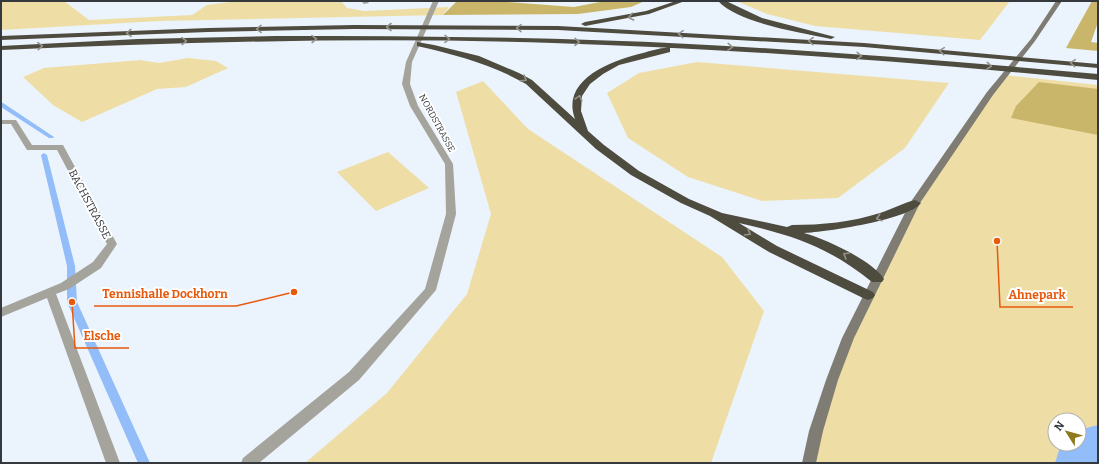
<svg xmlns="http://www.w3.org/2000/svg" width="1099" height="464" font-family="Bitter,serif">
<rect width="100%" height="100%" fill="#ebf3fd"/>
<path fill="#eedea6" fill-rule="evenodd" d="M1 1H64L89 20 192 15 207 5 238 1H341L347 8 364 11 449 7 443 15 160 21 1 30Z
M736 1H1010L980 40 815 26 767 14Z
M188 58 216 61 228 68 186 87 157 89 82 122 53 105 23 77 44 68 140 60 159 63Z
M697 62 949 83 905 148 838 198 762 201 688 177 628 138 607 93 639 73Z
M1005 75 1098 85V463H809L816 431 877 279 915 203ZM1055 420H1079V444H1055Z
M483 81 528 129 722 257 764 311 711 463H305L387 393 467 294 491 214 456 92Z
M388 152 429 188 376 211 337 172Z"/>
<path fill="#cab66b" d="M457 1H493L574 7 605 1H645L631 7 578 14 443 15Z
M1092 1H1098V22L1091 42 1098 43V51L1066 48Z
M1039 82 1098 89V135L1011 118 1016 106Z"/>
<path fill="#92bdf9" d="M1098 425V463H1055L1061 444H1079V430Z"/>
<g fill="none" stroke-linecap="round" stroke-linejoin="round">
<path fill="#92bdf9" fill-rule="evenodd" d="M1 102 3 103 54 137 53 138H49L1 107Z
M44 153 47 155 75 266 77 302 150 463H138L67 302V266L41 155Z"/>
<path fill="#a4a39c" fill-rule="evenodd" d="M361 1H367L369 3 364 4Z
M433 1H439L412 62 410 84 418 106 453 164 456 214 436 290 359 380 259 463H241L243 458 349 372 425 289 446 214 445 164 410 106 402 84 406 62Z
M1 120H16L32 145H63L117 244 101 268 69 289 56 294 120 463H106L47 298 1 317V308L61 283 93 262 107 244 57 150H27L11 124H1Z"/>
<path fill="#7f7c73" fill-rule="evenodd" d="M1056 1H1062L1035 41 993 95 920 203 854 338 838 380 823 431 816 463H802L809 431 826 380 842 338 910 203 987 92 1031 39Z"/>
<path fill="#4e4b3f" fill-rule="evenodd" d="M676 1H685L649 14 585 26 581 24 585 22 646 11Z
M718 1H726L762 18 835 37 831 39C800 32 740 24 718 1Z
M1055 1H1062L1059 3Z
M354 25 558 26 864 43 1098 64V68L864 47 558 30 354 29 208 32 1 40V36L208 28Z
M276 36C414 36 552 37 689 44 826 51 962 62 1098 74V80C916 62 735 49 553 43 369 37 185 42 1 50V46L138 39Z
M417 42 434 45 479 56 519 73 532 80 575 119C560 79 613 60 643 53 651 51 662 47 670 48V52L619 65 603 74 590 84 582 96 581 111 588 131 604 145 639 171 689 199 722 213 787 227 792 225C822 225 852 222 880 213 892 209 903 203 915 200L921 203C908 220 826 232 804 233 825 239 872 260 884 279L882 282H872C829 247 792 235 739 223L777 246 873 292 875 295 873 298 868 300 863 298 769 252 710 216 681 203 631 175 596 149 526 84C491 64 456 55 417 46Z"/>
</g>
<defs><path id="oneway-chevron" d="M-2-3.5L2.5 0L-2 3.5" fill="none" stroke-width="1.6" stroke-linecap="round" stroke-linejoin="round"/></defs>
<g stroke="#95938c">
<use href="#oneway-chevron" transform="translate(631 17) rotate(169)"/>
<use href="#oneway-chevron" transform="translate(389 27) rotate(-180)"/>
<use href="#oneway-chevron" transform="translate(519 28) rotate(-179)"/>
<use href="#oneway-chevron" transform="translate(259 29) rotate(179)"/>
<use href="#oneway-chevron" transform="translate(129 33) rotate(178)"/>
<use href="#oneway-chevron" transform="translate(681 34) rotate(-177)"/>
<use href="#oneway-chevron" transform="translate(314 39) rotate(-1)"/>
<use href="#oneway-chevron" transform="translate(447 39) rotate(1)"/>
<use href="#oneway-chevron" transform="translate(184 41) rotate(-2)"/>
<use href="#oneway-chevron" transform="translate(811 41) rotate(-176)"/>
<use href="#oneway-chevron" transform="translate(577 42) rotate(1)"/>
<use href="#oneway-chevron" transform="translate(40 46) rotate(-3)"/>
<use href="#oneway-chevron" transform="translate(730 47) rotate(3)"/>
<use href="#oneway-chevron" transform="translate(942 51) rotate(-175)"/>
<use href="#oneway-chevron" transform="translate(859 56) rotate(4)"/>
<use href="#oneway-chevron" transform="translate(1073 63) rotate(-175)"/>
<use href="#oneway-chevron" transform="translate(989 66) rotate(6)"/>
<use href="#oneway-chevron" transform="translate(524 79) rotate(32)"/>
<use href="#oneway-chevron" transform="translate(579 98) rotate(-74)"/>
<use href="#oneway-chevron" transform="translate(879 218) rotate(163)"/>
<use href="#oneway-chevron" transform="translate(748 233) rotate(31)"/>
<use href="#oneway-chevron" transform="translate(846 255) rotate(-149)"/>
</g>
<g text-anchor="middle" stroke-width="4" stroke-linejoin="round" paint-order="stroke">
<g font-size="9" fill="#35393e" stroke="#fff">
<text transform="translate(437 123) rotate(61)" y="3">NORDSTRASSE</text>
</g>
<g font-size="11" fill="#35393e" stroke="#fff">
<text transform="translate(90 204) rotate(62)" y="4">BACHSTRASSE</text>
</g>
</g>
<path fill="none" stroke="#e8590c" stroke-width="1.5" d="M294 292L236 306H94M997 241L1000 307H1073M72 302L75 348H129"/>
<g fill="#e8590c" stroke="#fff" stroke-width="1.5">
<circle cx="294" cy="292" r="4"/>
<circle cx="997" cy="241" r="4"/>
<circle cx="72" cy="302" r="4"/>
</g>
<g font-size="12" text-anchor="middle" font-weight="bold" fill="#e8590c" stroke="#fff" stroke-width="4" stroke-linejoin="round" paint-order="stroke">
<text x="165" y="298">Tennishalle Dockhorn</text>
<text x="1037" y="299">Ahnepark</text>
<text x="102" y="340">Elsche</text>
</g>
<rect width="1099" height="464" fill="none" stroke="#35393e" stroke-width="4"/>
<g transform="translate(1067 432) rotate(307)"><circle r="19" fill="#ffffff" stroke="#aeb0b2"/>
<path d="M0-3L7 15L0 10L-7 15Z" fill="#8e791e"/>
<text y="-6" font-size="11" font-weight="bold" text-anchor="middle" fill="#35393e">N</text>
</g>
</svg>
